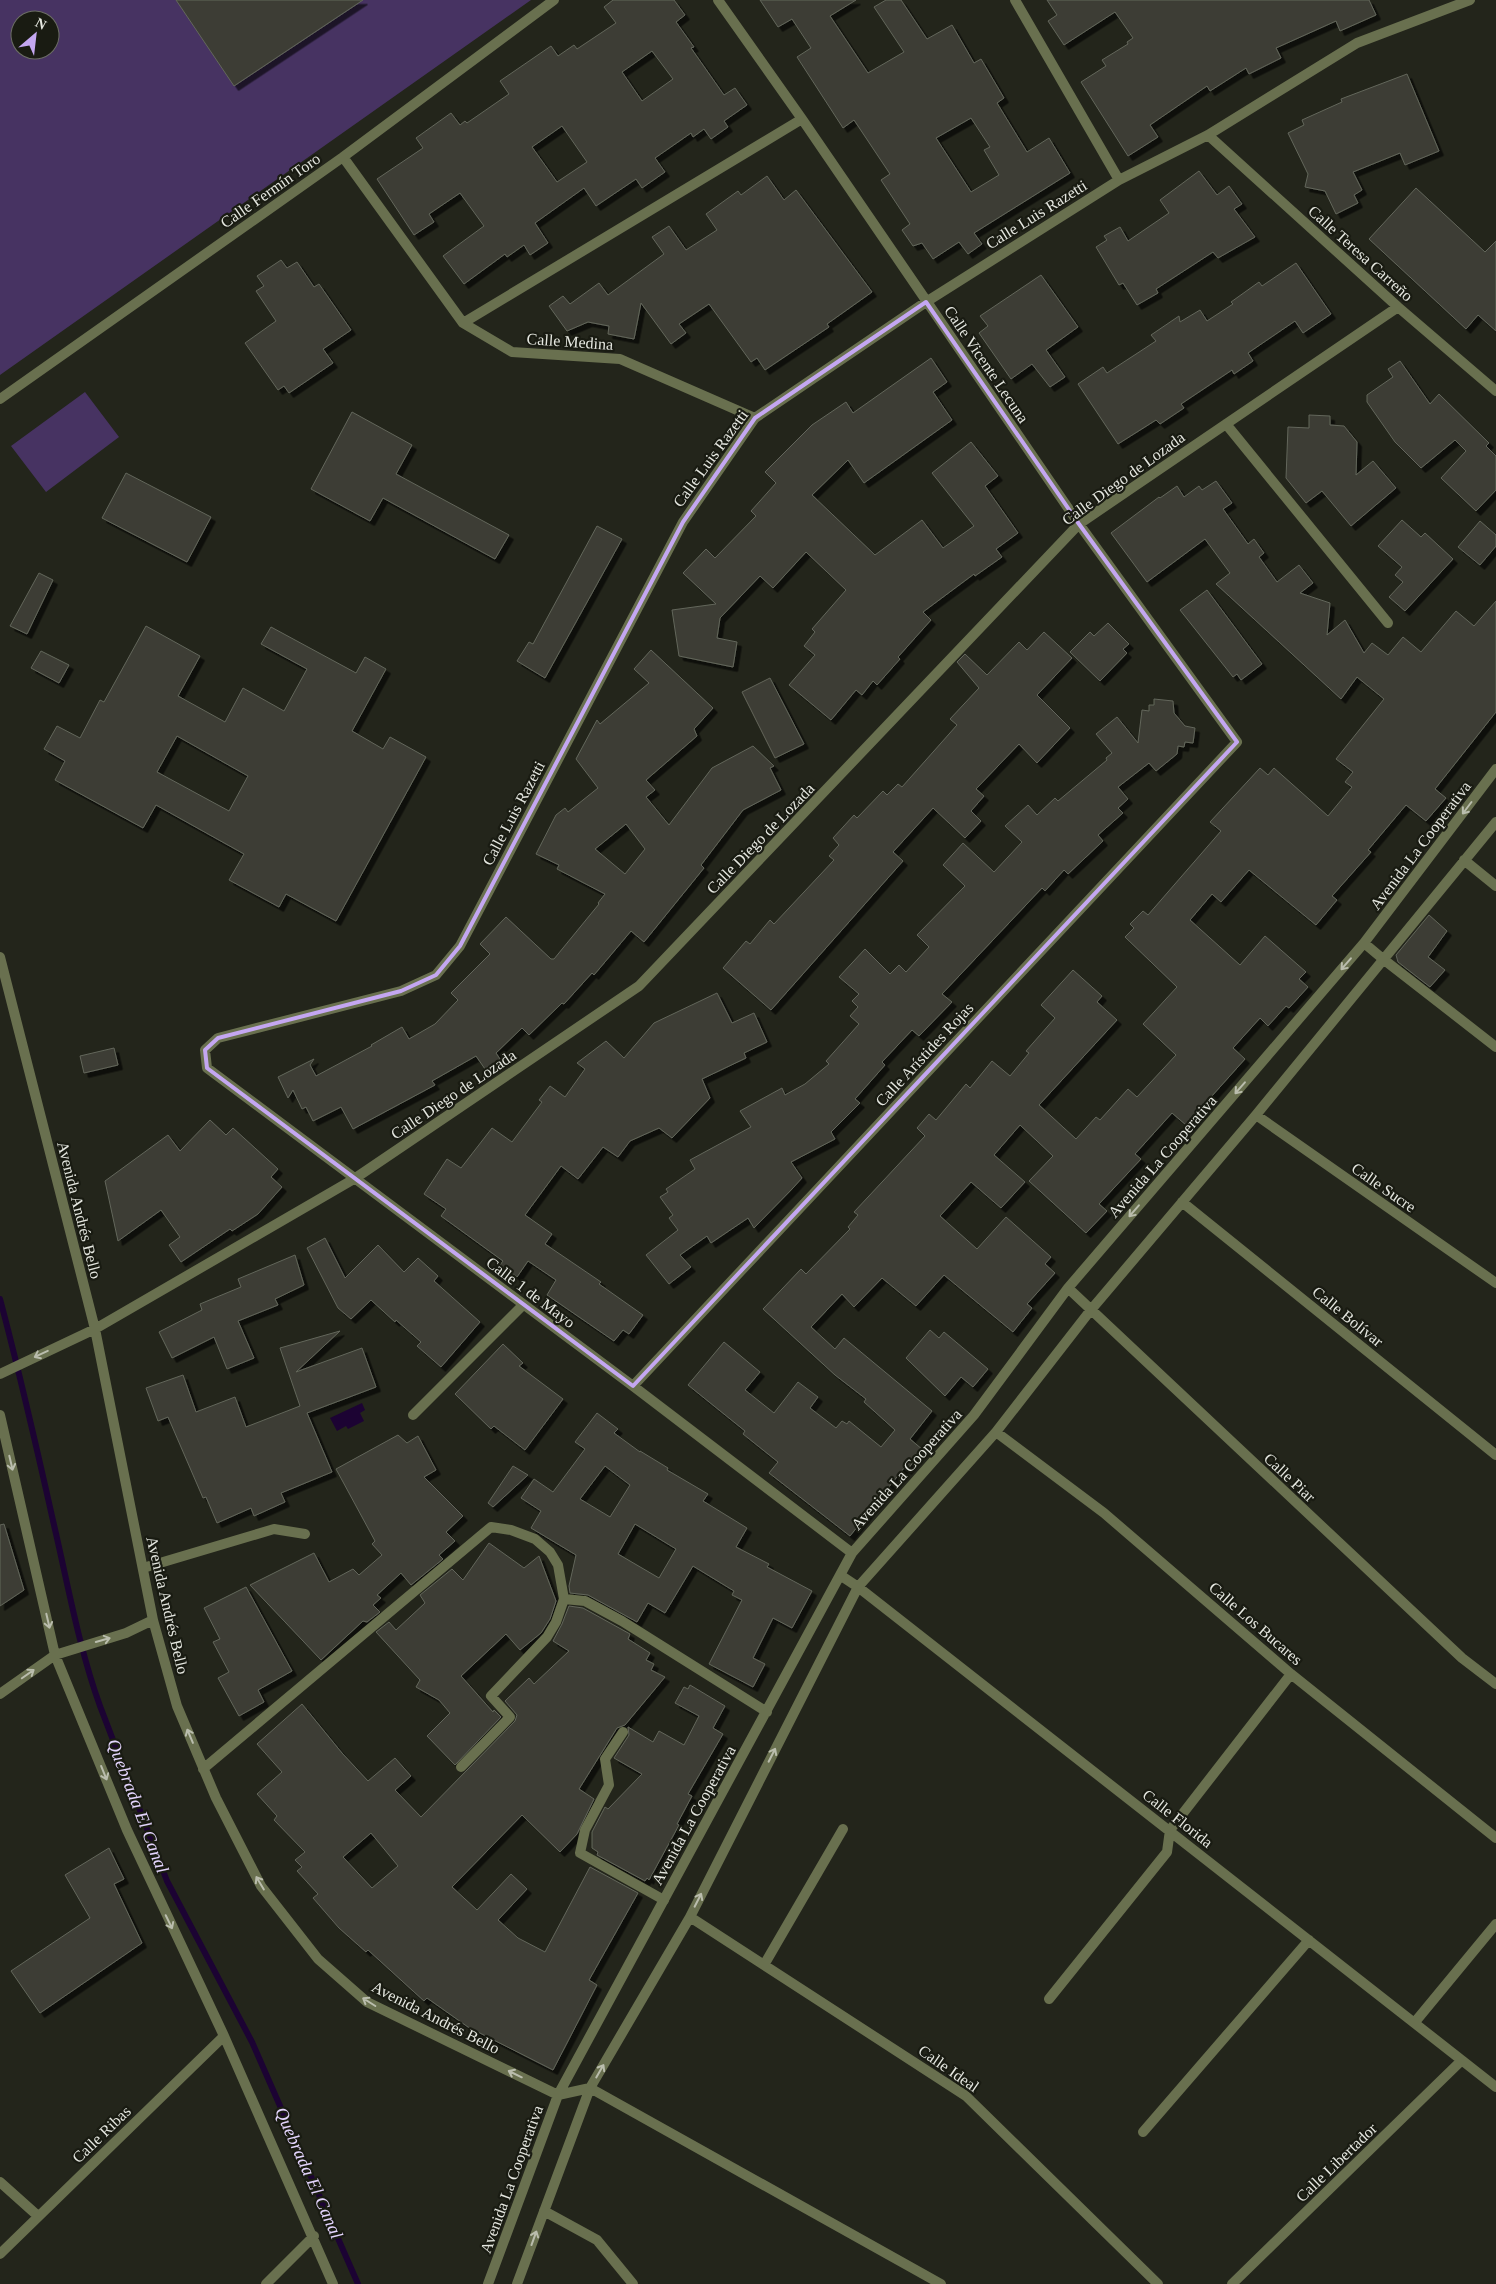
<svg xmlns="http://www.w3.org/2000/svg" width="1496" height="2284" font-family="Georgia,serif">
<defs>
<filter id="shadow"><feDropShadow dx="4.5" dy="4.5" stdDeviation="0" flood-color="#0009"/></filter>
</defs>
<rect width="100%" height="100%" fill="#23251b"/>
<path fill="#473362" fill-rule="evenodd" d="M0 0H531L0 375ZM20 20H50V50H20Z
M85 392 119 437 46 492 11 446Z"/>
<path fill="#1c0333" d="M362 1403 365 1410 360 1413 364 1421 348 1429 346 1426 337 1431 330 1418Z"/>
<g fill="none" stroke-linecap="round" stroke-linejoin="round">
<path stroke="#1c0333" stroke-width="6" d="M0 1299C20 1374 37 1449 54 1525 68 1585 79 1648 100 1706L167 1881 252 2042 358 2284"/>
</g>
<path fill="#3c3e34" stroke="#63665b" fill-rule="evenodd" filter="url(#shadow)" d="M176 0H363L234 86Z
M613 0H674L685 15 676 22 694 47 691 48 724 95 735 88 747 105 724 121 728 127 711 139 704 129 693 137 691 133 655 158 665 172 642 188 636 179 596 206 584 188 535 223 548 243 530 255 524 245 507 257 505 254 464 284 443 256 484 226 460 193 429 214 434 222 414 235 377 179 423 148 416 138 451 113 460 125 465 121 467 123 509 94 500 81 551 46 558 56 574 45 577 49 616 23 604 7ZM652 51 673 79 642 101 622 72ZM562 126 587 162 557 182 532 147Z
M760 0H856L830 16 868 73 904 52 874 7 886 0H901L927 39 952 25 974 63 981 59 1004 98 997 103 1027 152 1049 138 1070 173 974 233 982 244 968 254 959 242 933 259 922 243 913 246 902 230 910 224 881 180 890 174 854 120 843 128 797 57 811 48 792 19 778 27ZM971 118 990 147 984 150 999 175 971 192 936 138Z
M1047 0H1369L1376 15 1340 31 1336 21 1276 48 1281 58 1249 74 1246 68 1210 91 1207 86 1150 125 1158 137 1128 156 1081 82 1106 66 1102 60 1128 44 1127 42 1133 38 1115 12 1064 45 1048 21 1057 15Z
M1407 74 1439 151 1405 165 1400 153 1353 172 1362 190 1354 195 1358 203 1336 214 1325 191 1305 187 1308 174 1288 133 1304 125 1302 120 1342 102 1341 99Z
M1199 171 1217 195 1229 186 1242 204 1234 209 1255 237 1218 258 1213 252 1156 289 1158 293 1137 305 1123 283 1119 285 1096 247 1107 240 1104 236 1120 227 1128 241 1169 213 1160 200Z
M767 176 784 200 796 190 872 292 827 324 829 327 765 370 757 358 751 362 709 304 679 324 686 333 671 344 641 303 634 339 608 334 609 326 588 322 567 331 549 306 563 296 570 304 599 283 608 295 664 254 652 237 669 226 686 250 717 230 706 214 738 191 741 195Z
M1416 188 1485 252 1496 241V331L1478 315 1466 329 1369 239Z
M281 260 287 268 297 262 314 287 319 284 351 330 323 349 333 363 289 393 284 386 278 390 245 343 276 321 256 291 264 286 257 276Z
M1296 263 1331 314 1303 333 1295 321 1248 353 1253 361 1234 374 1232 370 1181 404 1184 408 1160 424 1156 420 1118 444 1078 384 1103 367 1107 373 1156 341 1151 335 1179 316 1180 322 1200 310 1207 321 1233 304 1231 302 1259 282 1262 286Z
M1041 275 1078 327 1046 350 1065 377 1050 387 1032 364 1011 379 979 333 988 326 980 316Z
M931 358 947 382 933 392 952 420 864 483 848 460 812 495 875 555 922 520 943 548 974 526 932 473 971 442 998 476 985 486 1018 533 996 549 1002 557 975 576 974 574 923 612 931 620 898 657 900 659 877 685 873 681 862 695 856 690 831 720 789 685 815 655 804 646 815 632 812 629 846 590 806 552 773 588 760 576 720 618 717 638 737 642 733 667 679 656 672 610 716 604 683 573 706 549 715 558 756 516 751 511 776 483 765 472 812 425 846 402 853 413Z
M1400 361 1430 404 1439 394 1489 443 1486 446 1496 456V490L1476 511 1441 478 1466 451 1455 440 1421 468 1395 442 1367 402V395L1393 377 1388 369Z
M352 412 412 445 396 474 509 535 495 559 383 498 370 521 311 489Z
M1309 415 1330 416V425L1344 426 1357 442 1356 475 1373 461 1396 488 1351 526 1322 491 1306 503 1286 478 1288 427 1309 428Z
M126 473 211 517 187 562 102 518Z
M1216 481 1232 503 1223 509 1248 544 1254 539 1264 553 1259 557 1277 582 1299 565 1313 583 1300 593 1330 603 1327 635 1345 620 1364 653 1372 643 1388 655 1403 637 1421 652 1456 611 1474 626 1496 601V712L1435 789 1446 798 1426 821 1406 805 1368 850 1371 852 1332 896 1337 900 1316 925 1249 870 1221 902 1212 894 1190 920 1240 965 1265 936 1306 972 1299 979 1308 987 1289 1008 1286 1006 1268 1026 1260 1018 1233 1048 1245 1059 1186 1125 1172 1113 1135 1154 1141 1159 1099 1204 1107 1211 1086 1233 1029 1181 1053 1156 1020 1125 994 1155 1025 1182 1001 1208 971 1182 940 1216 977 1249 1006 1217 1051 1257 1045 1264 1055 1273 1027 1304 1032 1308 1013 1332 944 1275 916 1306 882 1278 854 1307 842 1294 811 1327 835 1349 844 1338 932 1411 910 1439 923 1450 907 1470 904 1468 850 1536 769 1473 778 1462 743 1434 745 1431 688 1385 724 1342 760 1372 745 1390 774 1413 798 1382 818 1397 810 1408 836 1428 842 1421 847 1424 849 1421 881 1447 895 1430 864 1402 866 1399 835 1375 763 1309 801 1269 806 1274 850 1229 848 1227 858 1215 854 1212 925 1136 917 1128 929 1114 936 1120 966 1084 970 1088 992 1061 1010 1076 1029 1053 1026 1051 1055 1018 1041 1005 1073 970 1102 996 1097 1002 1117 1020 1039 1105 1076 1139 1096 1117 1100 1120 1128 1089 1137 1097 1176 1055 1143 1024 1177 987 1125 937 1134 928 1130 924 1143 911 1148 915 1221 831 1210 822 1260 768 1268 775 1274 768 1328 816 1352 787 1345 782 1353 772 1336 759 1384 699 1357 677 1341 699 1216 584 1230 573 1205 539 1147 582 1111 533 1159 497 1160 498 1177 486 1184 497 1199 486 1202 490Z
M1402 520 1421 537 1425 533 1453 559 1405 611 1389 597 1403 582 1395 575 1402 567 1378 546Z
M1480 521 1496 535V546L1480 565 1458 547Z
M597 526 622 539 545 678 517 661 529 642 533 644Z
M39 573 53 580 27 634 10 626Z
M1207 590 1262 664 1241 680 1237 674 1233 677 1180 610Z
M1108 623 1129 644 1123 649 1127 653 1100 681 1070 652 1090 632 1094 636Z
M146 626 200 656 178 696 225 722 243 688 284 711 307 669 261 644 271 627 356 673 365 657 386 669 352 731 383 749 390 737 426 757 336 921 286 894 279 907 229 880 244 854 156 805 143 828 55 780 65 761 44 749 57 726 80 738 100 700 104 702ZM177 736 248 776 229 811 157 772Z
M1044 632 1072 658 1037 695 1070 728 1037 763 1019 744 976 789 984 796 971 811 981 821 965 838 933 808 893 852 903 861 771 1010 723 968 746 941 750 944 770 920 774 924 834 860 829 856 839 845 833 838 854 815 857 818 883 791 887 795 898 784 902 787 957 725 950 719 979 688 957 662 965 654 987 675 1019 642 1027 650Z
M651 650 713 708 694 729 697 736 646 780 655 790 646 797 669 825 712 768 753 746 774 766 770 768 781 790 743 810 701 865 704 868 644 942 631 931 594 975 592 973 564 1004 562 1003 529 1035 522 1028 496 1053 500 1059 485 1069 476 1056 432 1081 435 1085 353 1129 341 1107 313 1121 306 1107 302 1109 293 1090 288 1098 278 1077 314 1059 310 1065 316 1076 372 1046 371 1045 402 1027 409 1039 435 1024 458 1000 451 993 490 954 480 944 506 917 551 959H554L599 904 598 903 605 894 557 869 559 865 536 854 556 815 565 808 568 812 598 788 576 759 597 720 600 724 649 683 634 669ZM626 824 645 849 625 874 595 849Z
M41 651 69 665 59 683 31 668Z
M770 678 804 744 775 758 742 692Z
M1154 699 1173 701 1174 713 1185 726 1195 728 1193 743 1185 742 1184 747 1178 746 1177 754 1156 771 1149 763 1118 787 1128 799 1118 808 1123 813 1098 835 1103 841 1068 874 1064 870 1045 891 1042 888 942 994 952 1002 919 1036 912 1030 882 1062 885 1065 855 1099 860 1103 831 1132 835 1139 791 1162 802 1178 793 1188 754 1228 748 1218 711 1243 707 1236 680 1255 691 1267 669 1284 646 1255 678 1230 669 1218 673 1215 660 1197 668 1192 666 1189 695 1169 690 1160 751 1127 740 1111 782 1088 785 1095 805 1084 829 1064 826 1061 859 1024 850 1016 858 1007 852 1001 859 994 839 977 865 949 890 974 899 965 906 972 929 947 917 935 965 886 943 865 963 843 994 872 1022 842 1005 826 1028 805 1037 815 1055 798 1058 801 1107 760 1106 758 1112 753 1096 734 1117 717 1138 743 1142 710 1149 711V705H1154Z
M1429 915 1447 931 1428 957 1445 970 1430 987 1398 962 1396 955Z
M717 993 732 1023 754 1013 767 1042 744 1053 746 1058 702 1079 710 1098 672 1138 659 1128 630 1141 618 1157 603 1147 578 1179 561 1166 525 1215 552 1234 545 1244 601 1282 599 1284 643 1315 629 1334 623 1330 614 1341 547 1295 556 1280 528 1261 517 1277 500 1265 503 1261 441 1216 446 1209 424 1194 447 1159 461 1168 492 1128 512 1142 542 1102 539 1100 550 1086 565 1097 585 1069 577 1063 606 1041 624 1058 654 1023Z
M114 1048 118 1065 84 1073 80 1056Z
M210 1120 226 1135 233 1128 278 1169 271 1177 282 1187 258 1214 232 1231 230 1229 181 1262 169 1245 180 1237 161 1210 118 1241 105 1181 168 1135 180 1151Z
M325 1238 345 1278 378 1245 404 1272 418 1258 438 1276 434 1281 480 1322 441 1367 417 1346 421 1342 396 1320 395 1322 371 1300 351 1319 338 1308 307 1248Z
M295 1255 304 1285 275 1299 278 1305 238 1321 254 1358 227 1369 214 1337 172 1358 159 1332 202 1310 200 1304 241 1287 238 1279Z
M930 1330 939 1338 944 1332 988 1369 973 1387 961 1377 945 1396 906 1358Z
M340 1331 296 1372 362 1348 376 1387 307 1413 332 1472 281 1493 285 1502 254 1516 251 1508 217 1523 206 1497 203 1498 168 1417 158 1421 146 1388 183 1375 196 1412 235 1397 246 1427 300 1406 280 1348Z
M503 1344 523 1363 519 1366 563 1399 525 1450 494 1426 491 1429 455 1394Z
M597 1413 618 1429 614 1433 640 1452V1451L668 1468 667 1470 708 1494 703 1501 747 1528 736 1547 769 1564 767 1567 812 1591 792 1628 773 1618 753 1658 765 1664 753 1687 709 1664 742 1600 732 1595 734 1591 693 1566 665 1613 648 1603 637 1622 588 1595 570 1593 569 1586 576 1555 531 1528 541 1511 521 1498 534 1479 553 1492 585 1449 575 1442ZM605 1466 630 1485 610 1517 580 1499ZM635 1524 676 1549 659 1578 618 1554Z
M398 1435 407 1443 418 1436 436 1470 424 1477 463 1516 446 1532 455 1541 439 1555 443 1559 411 1585 401 1573 377 1595 381 1598 373 1605 380 1612 367 1622 363 1621 321 1660 250 1585 314 1553 329 1582 353 1569 359 1575 382 1555 372 1544 375 1541 336 1469Z
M513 1466 528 1475 493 1507 488 1503Z
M4 1524 24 1590 0 1606V1525Z
M489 1543 524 1568 539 1556 556 1601 550 1619 541 1633 520 1650 506 1634 461 1676 493 1712 494 1710 501 1717 455 1765 427 1736 450 1713 439 1700 416 1687 420 1680 376 1632 389 1622 396 1630 425 1603 420 1595 452 1569 463 1580Z
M246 1587 292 1671 258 1690 264 1702 239 1716 218 1678 229 1672 213 1642 220 1639 204 1608Z
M569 1606 583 1608 630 1634 628 1639 650 1653 646 1660 654 1664 651 1670 665 1677 625 1725 617 1728 579 1789 594 1799 577 1834 560 1852 522 1815 452 1887 477 1910 511 1874 527 1889 498 1920 518 1938 545 1952 590 1867 638 1893 589 1980 597 1985 553 2070 468 2027 427 1998 424 2001 368 1950 366 1952 339 1928 313 1898 318 1894 297 1871 302 1867 295 1860 305 1852 274 1820 277 1816 257 1794 282 1772 257 1744 302 1704 342 1753 368 1781 395 1758 411 1776 395 1790 421 1817 515 1721 517 1715 505 1701 529 1678 534 1684 569 1651 553 1641 562 1624ZM371 1833 398 1866 372 1888 343 1857Z
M690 1685 725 1706 713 1728 723 1734 688 1794 692 1796 677 1824 679 1825 649 1880 647 1878 645 1881 597 1855 598 1852 592 1848V1832L605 1807 608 1809 642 1774 614 1758 629 1735 628 1727 653 1742 659 1731 684 1745 699 1716 675 1703 684 1687 688 1689Z
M109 1848 124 1879 114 1884 142 1943 40 2013 11 1971 90 1918 65 1875Z"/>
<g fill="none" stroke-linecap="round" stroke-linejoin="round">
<path stroke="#69704f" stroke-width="10" d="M143 1568 274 1529 305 1534
M623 1732 605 1759 609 1785 585 1830 580 1853 664 1900"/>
<path stroke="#69704f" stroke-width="10" d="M1015 0 1119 180
M1208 135 1398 307 1496 391
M343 157 463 323 512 352 620 359 755 418
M463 323 802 119
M0 399 343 157 554 0
M1226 424 1388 623
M1464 860 1496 886
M1364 943 1383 959 1496 1047
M0 957 95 1329 153 1620 177 1706 216 1798 261 1886 318 1959 367 2002 558 2095 590 2088 941 2284
M1256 1115 1496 1283
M1182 1202 1496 1455
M1068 1288 1462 1658 1496 1684
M0 1374 95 1329 354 1179 639 986 1079 524 1398 307
M633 1386 1237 742 1079 524 802 119 718 0
M0 1415 55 1655 127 1830 224 2036 333 2284
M413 1415 523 1305
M996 1432 1104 1513 1291 1674 1496 1838
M852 1553 633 1386 207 1068 205 1050 218 1038 401 991 436 975 460 946 683 522 755 418 926 302 1119 180 1208 135 1357 43 1470 0
M840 1575 858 1587 1496 2087
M564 1599 585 1601 622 1621 767 1712
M0 1694 55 1655 126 1633 153 1620
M203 1769 491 1527 511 1530 535 1539 550 1552 558 1565 564 1599 556 1622 547 1637 491 1696 510 1717 461 1767
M690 1917 966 2096 1158 2284
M764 1965 843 1829
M1049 1999 1167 1852 1170 1830 1291 1674
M1415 2022 1496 1924
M1143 2132 1309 1940
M0 2182 38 2216
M544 2211 597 2240 633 2284
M0 2254 224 2036
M266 2284 314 2236
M488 2284 558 2095 852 1553 974 1415 1068 1288 1364 943 1496 769
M517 2284 590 2088 690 1917 858 1587 996 1432 1090 1311 1256 1115 1496 822
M1232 2284 1461 2061"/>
</g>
<defs><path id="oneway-shaft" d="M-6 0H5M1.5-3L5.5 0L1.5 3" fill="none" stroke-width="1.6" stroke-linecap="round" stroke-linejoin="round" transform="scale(1.25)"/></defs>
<g stroke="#babdad">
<use href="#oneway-shaft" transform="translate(1467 808) rotate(127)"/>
<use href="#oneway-shaft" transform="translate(1346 964) rotate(131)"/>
<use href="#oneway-shaft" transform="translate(1240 1088) rotate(131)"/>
<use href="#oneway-shaft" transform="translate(1134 1211) rotate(131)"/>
<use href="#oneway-shaft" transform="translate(41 1354) rotate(155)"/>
<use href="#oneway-shaft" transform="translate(11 1463) rotate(77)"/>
<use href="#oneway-shaft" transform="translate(48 1621) rotate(77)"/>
<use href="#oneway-shaft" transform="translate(103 1640) rotate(-16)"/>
<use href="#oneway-shaft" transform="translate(28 1674) rotate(-35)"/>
<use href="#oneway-shaft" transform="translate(190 1736) rotate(-113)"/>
<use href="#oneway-shaft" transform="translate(772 1755) rotate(-63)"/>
<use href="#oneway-shaft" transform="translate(104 1773) rotate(68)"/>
<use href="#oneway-shaft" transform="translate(260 1883) rotate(-121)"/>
<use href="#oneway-shaft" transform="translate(698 1900) rotate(-63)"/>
<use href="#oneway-shaft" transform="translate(169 1922) rotate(64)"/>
<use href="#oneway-shaft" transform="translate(369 2002) rotate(-148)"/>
<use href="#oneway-shaft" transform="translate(600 2071) rotate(-60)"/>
<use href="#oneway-shaft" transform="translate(515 2074) rotate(-154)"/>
<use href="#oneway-shaft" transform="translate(534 2238) rotate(-70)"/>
</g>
<path fill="none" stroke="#c4a7f1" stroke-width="4" stroke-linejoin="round" d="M926 302 1079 524 1237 742 633 1386 207 1068 205 1050 218 1038 401 991 436 975 460 946 683 522 755 418Z"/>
<g text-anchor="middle" stroke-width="4.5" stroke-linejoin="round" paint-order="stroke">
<g font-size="16" fill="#e5e7e0" stroke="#191b12">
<text transform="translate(270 190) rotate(-35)" y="6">Calle Fermín Toro</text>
<text transform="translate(1036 214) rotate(-32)" y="6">Calle Luis Razetti</text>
<text transform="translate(1361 253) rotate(42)" y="6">Calle Teresa Carreño</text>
<text transform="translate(570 341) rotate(4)" y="6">Calle Medina</text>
<text transform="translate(987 364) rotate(56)" y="6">Calle Vicente Lecuna</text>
<text transform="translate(710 458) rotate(-54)" y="6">Calle Luis Razetti</text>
<text transform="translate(1123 478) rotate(-36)" y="6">Calle Diego de Lozada</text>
<text transform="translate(513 813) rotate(-62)" y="6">Calle Luis Razetti</text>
<text transform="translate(760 838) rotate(-46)" y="6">Calle Diego de Lozada</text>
<text transform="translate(1420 845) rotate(-53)" y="6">Avenida La Cooperativa</text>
<text transform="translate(924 1054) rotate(-47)" y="6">Calle Arístides Rojas</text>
<text transform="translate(453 1094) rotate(-34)" y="6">Calle Diego de Lozada</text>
<text transform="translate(1162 1156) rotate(-49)" y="6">Avenida La Cooperativa</text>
<text transform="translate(1384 1187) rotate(35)" y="6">Calle Sucre</text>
<text transform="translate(80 1210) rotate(76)" y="6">Avenida Andrés Bello</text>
<text transform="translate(531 1292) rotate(37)" y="6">Calle 1 de Mayo</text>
<text transform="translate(1348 1316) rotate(39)" y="6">Calle Bolívar</text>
<text transform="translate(906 1469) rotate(-48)" y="6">Avenida La Cooperativa</text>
<text transform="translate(1290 1477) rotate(43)" y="6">Calle Piar</text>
<text transform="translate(168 1605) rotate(77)" y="6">Avenida Andrés Bello</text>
<text transform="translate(1256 1623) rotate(41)" y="6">Calle Los Bucares</text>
<text transform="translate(693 1815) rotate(-61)" y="6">Avenida La Cooperativa</text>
<text transform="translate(1178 1818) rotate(38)" y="6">Calle Florida</text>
<text transform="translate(436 2017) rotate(27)" y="6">Avenida Andrés Bello</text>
<text transform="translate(949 2068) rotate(35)" y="6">Calle Ideal</text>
<text transform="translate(101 2134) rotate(-44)" y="6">Calle Ribas</text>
<text transform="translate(1336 2162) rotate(-44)" y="6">Calle Libertador</text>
<text transform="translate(511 2179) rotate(-70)" y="6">Avenida La Cooperativa</text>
</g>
<g font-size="18" font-style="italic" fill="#e3d4fc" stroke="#191b12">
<text transform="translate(138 1806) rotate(69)" y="6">Quebrada El Canal</text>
<text transform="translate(309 2173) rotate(66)" y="6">Quebrada El Canal</text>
</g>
</g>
<g transform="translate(35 35) rotate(28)"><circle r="24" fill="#191b12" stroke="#6b6d64"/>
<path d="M0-4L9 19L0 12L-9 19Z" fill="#c4a7f1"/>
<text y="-8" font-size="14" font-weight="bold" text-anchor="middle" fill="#e5e7e0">N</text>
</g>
</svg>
